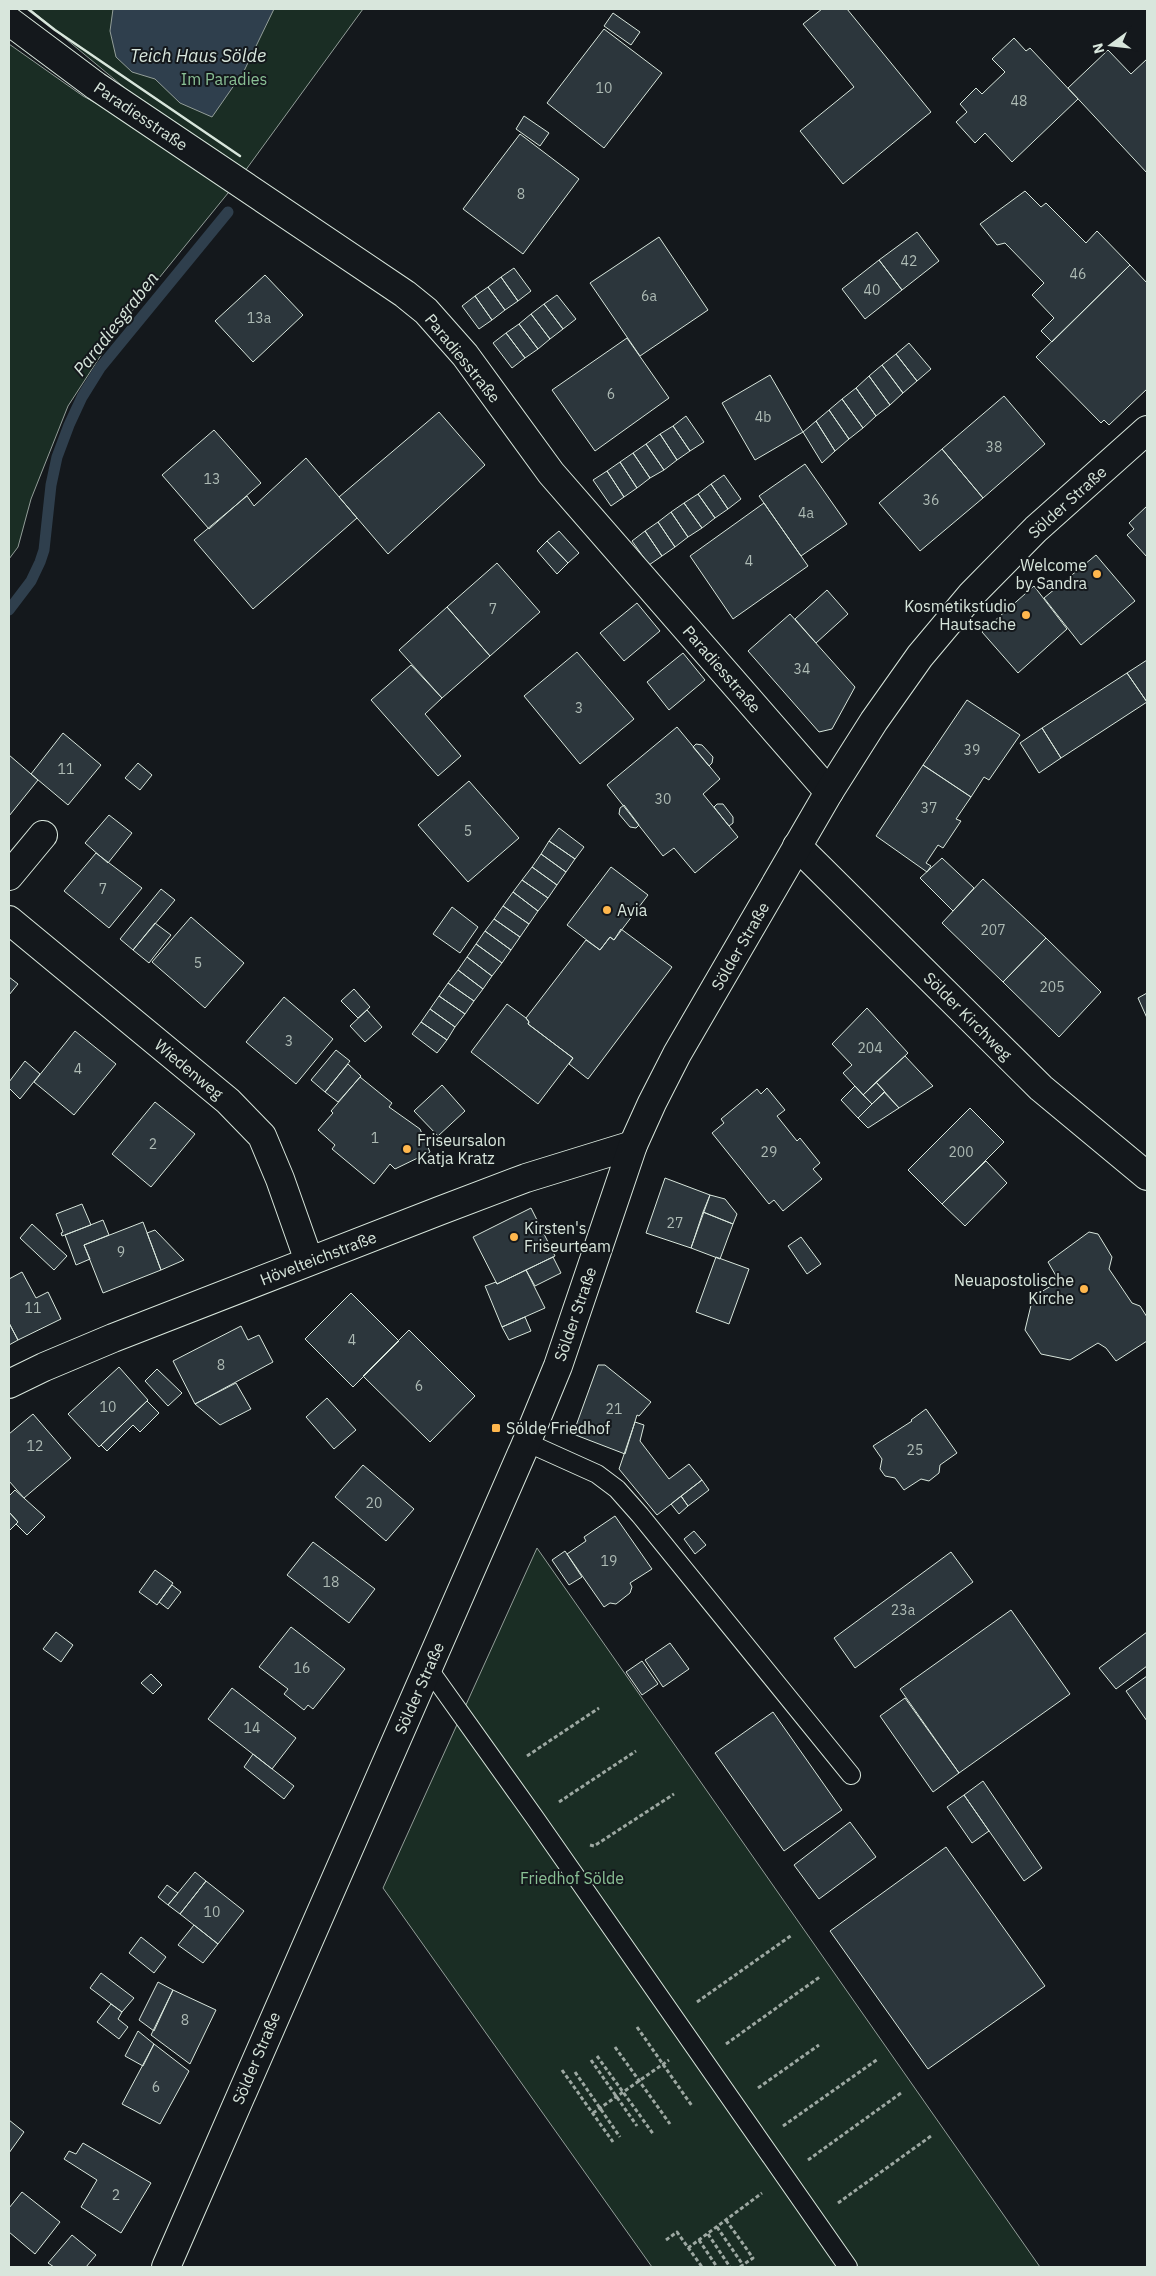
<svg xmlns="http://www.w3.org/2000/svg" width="1156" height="2276" font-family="'IBM Plex Sans',sans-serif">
<rect width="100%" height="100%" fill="#14181c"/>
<path fill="#1a2d24" stroke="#939e99" d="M30 9H363L237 182 120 326 68 406 31 499 18 547 9 559V44L83 96 234 179Z
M537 1548 1040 2267H652L383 1888Z"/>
<path fill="#2f3f4d" stroke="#939e99" d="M113 9H274L244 71 212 117 180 103 155 79 132 72 116 57 110 31Z"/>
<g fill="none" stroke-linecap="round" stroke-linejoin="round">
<path stroke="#2f3f4d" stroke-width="11" d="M9 610 31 581 40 562 44 550 51 485 57 457 69 425 82 397 100 368 228 212"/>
</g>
<path fill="#2c363c" stroke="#d8e6dc" d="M822 9H847L931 112 843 184 800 131 854 87 803 24Z
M613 13 640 32 631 45 604 26Z
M604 29 662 73 604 148 547 103Z
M1014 38 1026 51 1030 48 1078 99 1012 162 985 133 975 143 956 122 967 112 960 104 976 88 982 94 1005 72 992 59Z
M1108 50 1131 74 1147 59V173L1068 88Z
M524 116 549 133 540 146 516 129Z
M520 134 579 179 523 254 463 209Z
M1025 191 1041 207 1046 203 1086 243 1097 231 1130 265 1052 342 1041 331 1054 318 1032 295 1044 283 1005 243 997 245 980 224Z
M917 232 939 261 902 290 879 260Z
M659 237 708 310 640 356 590 283Z
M879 260 902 290 865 319 842 289Z
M1130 265 1147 283V389L1109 425 1104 420 1101 423 1036 357Z
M514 268 531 291 518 301 501 277Z
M265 275 303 315 253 362 215 321Z
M501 277 518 301 505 310 488 287Z
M488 287 505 310 492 320 475 296Z
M557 295 576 319 563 329 544 304Z
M475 296 492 320 479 329 462 306Z
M544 304 563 329 550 339 531 314Z
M531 314 550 339 538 349 519 324Z
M519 324 538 349 525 358 506 333Z
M506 333 525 358 512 368 493 343Z
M627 338 669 398 595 451 552 390Z
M909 343 931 369 917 381 896 354Z
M896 354 917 381 903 393 882 365Z
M882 365 903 393 890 405 869 376Z
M770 375 803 432 755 460 722 403Z
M869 376 890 405 876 416 856 388Z
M856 388 876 416 863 428 842 399Z
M1004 396 1045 444 983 498 942 449Z
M842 399 863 428 849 439 829 410Z
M829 410 849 439 835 451 816 421Z
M439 412 485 465 388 554 339 497Z
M686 416 704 442 690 451 673 426Z
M816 421 835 451 822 463 803 432Z
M673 426 690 451 677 460 660 434Z
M214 430 261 483 209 529 162 475Z
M660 434 677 460 664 470 646 444Z
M646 444 664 470 650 478 633 453Z
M942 449 983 498 920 551 879 503Z
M633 453 650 478 637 488 620 462Z
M306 458 357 518 253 609 194 540 247 496 254 506Z
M620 462 637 488 624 497 607 471Z
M805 464 847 524 801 556 759 496Z
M607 471 624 497 611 506 593 480Z
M724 475 741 499 728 509 711 484Z
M711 484 728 509 715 518 698 494Z
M698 494 715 518 702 528 684 503Z
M684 503 702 528 688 537 671 512Z
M764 503 808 566 733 619 690 556Z
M1147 506V557L1127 535 1134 529 1129 523Z
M671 512 688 537 675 547 658 522Z
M658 522 675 547 662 556 645 531Z
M559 531 579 553 568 563 547 541Z
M645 531 662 556 649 565 632 541Z
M547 541 568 563 557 574 537 551Z
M1096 555 1135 601 1081 645 1044 598Z
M497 563 540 612 490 656 447 607Z
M1034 586 1067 629 1018 673 982 632Z
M827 590 848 614 816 643 795 619Z
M637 603 660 631 624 661 600 633Z
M447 607 490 656 442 698 399 650Z
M790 614 855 687 832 729 819 732 748 651Z
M577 652 634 719 580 764 524 696Z
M683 653 705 680 669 710 647 682Z
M1147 660V702L1127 673Z
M411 665 442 698 425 714 461 756 438 776 371 700Z
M1127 673 1147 702 1061 758 1042 728Z
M967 700 1020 735 989 780 984 777 971 797 923 765Z
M677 727 720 779 703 794 738 837 695 873 674 848 663 856 607 785Z
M1042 728 1061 758 1039 773 1020 743Z
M63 733 101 765 68 805 31 774Z
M696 744 702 745 713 757 712 763 709 766 693 747Z
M9 755 38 780 9 816Z
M138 763 152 775 140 790 125 778Z
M923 765 971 797 956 819 961 821 943 848 938 845 926 863 931 866 927 872 876 836Z
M469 781 519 838 468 882 418 825Z
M717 804H723L733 817V823L729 826 714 807Z
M624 805 639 825 636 828 630 827 619 814 620 808Z
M109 815 132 833 108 863 85 843Z
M559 828 584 847 575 859 549 841Z
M549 841 575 859 566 872 541 854Z
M96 853 142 888 109 928 64 891Z
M541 854 566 872 557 885 532 867Z
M942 858 974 888 953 911 920 878Z
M532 867 557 885 548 898 522 880Z
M611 867 648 895 614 940 610 937 600 950 567 925Z
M983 879 1046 938 1003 982 942 923Z
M522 880 548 898 538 911 513 892Z
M161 889 175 900 133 950 120 939Z
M513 892 538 911 529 924 503 906Z
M503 906 529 924 520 937 494 919Z
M452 907 478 927 460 953 433 934Z
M191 917 244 963 205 1008 152 962Z
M494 919 520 937 511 950 485 931Z
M155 923 171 935 149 963 133 950Z
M621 929 672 967 588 1079 569 1064 573 1058 528 1024 529 1022 526 1018 586 940 600 950 610 937 614 940Z
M485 931 511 950 502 963 476 944Z
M1046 938 1101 992 1059 1037 1003 982Z
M476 944 502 963 492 976 467 957Z
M467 957 492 976 483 989 458 970Z
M458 970 483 989 474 1001 448 983Z
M9 977 18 984 9 995Z
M448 983 474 1001 465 1014 439 996Z
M354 989 370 1007 358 1018 341 1001Z
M1147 993V1018L1138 998Z
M439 996 465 1014 455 1027 430 1009Z
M284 997 333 1039 296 1084 246 1042Z
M507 1004 526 1018 529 1022 528 1024 573 1058 538 1104 471 1052Z
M867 1008 908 1053 863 1095 843 1073 852 1065 832 1044Z
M430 1009 455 1027 447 1040 421 1022Z
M367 1010 382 1027 365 1042 350 1026Z
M421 1022 447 1040 437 1053 412 1034Z
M75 1031 116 1064 74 1115 34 1082Z
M336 1050 350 1061 325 1092 311 1080Z
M905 1056 933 1086 899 1108 876 1082Z
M25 1061 40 1074 20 1099 9 1088V1082Z
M348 1064 361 1076 338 1102 325 1092Z
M360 1077 392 1103 389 1107 420 1129 430 1152 395 1169 390 1164 374 1184 332 1149 335 1145 318 1130 333 1113 331 1111Z
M876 1082 885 1092 872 1104 863 1095Z
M442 1085 465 1111 438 1136 414 1111Z
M855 1086 872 1104 858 1118 841 1100Z
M767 1088 785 1110 777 1116 797 1141 800 1138 820 1163 813 1169 822 1179 783 1211 774 1200 769 1204 712 1133 724 1123 721 1119 757 1089 761 1094Z
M884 1092 899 1108 868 1128 858 1118Z
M155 1102 195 1134 151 1187 112 1154Z
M970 1108 1004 1142 942 1204 908 1170Z
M986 1161 1007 1183 965 1226 942 1204Z
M665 1178 710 1195 691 1248 646 1233Z
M710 1195 725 1199 737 1214 733 1224 703 1212Z
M82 1204 91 1225 62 1236 61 1233 63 1232 56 1214Z
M531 1208 555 1256 497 1284 473 1237Z
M703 1212 733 1224 720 1259 691 1248Z
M103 1220 109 1235 84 1245 90 1259 76 1265 65 1235Z
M143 1222 161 1270 103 1293 84 1245Z
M32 1224 67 1256 54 1270 20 1238Z
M155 1230 184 1260 161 1270 147 1233Z
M1089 1232 1098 1234 1112 1257 1109 1269 1132 1303 1140 1306 1147 1317V1341L1116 1361 1106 1348 1098 1343 1070 1360 1041 1354 1025 1330 1033 1297 1059 1281 1048 1262Z
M801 1237 821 1264 807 1274 788 1246Z
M553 1257 561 1273 535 1286 526 1270Z
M716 1257 749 1269 729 1324 696 1312Z
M526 1270 545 1308 502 1327 485 1286 496 1282 497 1284Z
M22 1272 36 1298 48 1292 61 1319 18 1340 9 1323V1279Z
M351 1293 399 1341 353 1387 305 1339Z
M525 1317 531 1331 509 1340 502 1327Z
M9 1323 18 1340 9 1345Z
M241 1326 248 1340 259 1335 273 1362 195 1404 173 1361Z
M409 1330 475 1396 430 1442 363 1376Z
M598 1365H605L651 1402 639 1416 637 1415 625 1454 573 1434Z
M119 1367 148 1400 99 1447 68 1414Z
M157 1369 182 1393 168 1406 145 1381Z
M236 1383 251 1409 220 1425 195 1404Z
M327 1398 356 1430 334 1449 306 1417Z
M147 1401 159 1413 140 1432 133 1425 107 1451 101 1445Z
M926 1409 957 1453 940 1465 939 1473 929 1481 921 1479 904 1490 895 1478 885 1476 880 1469 882 1459 873 1446 912 1421 911 1420Z
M33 1414 71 1458 24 1498 9 1481V1434Z
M635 1422 644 1425 640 1441 669 1479 689 1464 702 1480 657 1515 619 1469Z
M363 1465 414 1509 386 1541 335 1497Z
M702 1480 709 1490 688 1506 681 1496Z
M15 1490 45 1517 27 1535 16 1524 18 1522 9 1512V1496Z
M681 1496 688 1506 679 1514 671 1504Z
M9 1512 18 1522 9 1531Z
M615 1516 652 1569 630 1583 632 1587 630 1593 616 1604 610 1603 604 1607 567 1554 586 1541 584 1537Z
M694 1531 706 1545 695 1554 684 1539Z
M313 1542 375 1589 349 1623 287 1575Z
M565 1551 582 1577 569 1585 552 1560Z
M951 1552 973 1582 855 1668 834 1638Z
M155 1570 173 1583 157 1605 139 1592Z
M172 1585 181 1592 168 1609 159 1602Z
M1011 1610 1070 1694 959 1773 900 1689Z
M291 1627 345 1669 313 1709 308 1705 304 1710 284 1694 288 1689 259 1667Z
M56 1632 73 1645 61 1662 43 1649Z
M1147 1632V1666L1116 1689 1099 1668Z
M670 1643 689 1669 663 1687 645 1660Z
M642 1661 658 1684 642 1695 626 1672Z
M151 1674 162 1685 153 1694 141 1683Z
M1147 1676V1721L1126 1691Z
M232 1688 296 1738 272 1769 208 1719Z
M905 1698 959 1773 933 1792 880 1716Z
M773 1712 842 1810 784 1851 715 1753Z
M253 1754 294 1786 284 1799 244 1767Z
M983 1781 1042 1868 1024 1881 964 1795Z
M964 1795 989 1831 972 1843 947 1807Z
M850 1822 876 1857 819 1899 794 1865Z
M946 1847 1045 1986 928 2069 830 1931Z
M195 1872 206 1881 180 1914 168 1905Z
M206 1881 244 1911 218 1944 180 1914Z
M167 1885 178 1893 168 1905 158 1897Z
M194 1925 218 1944 203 1963 178 1945Z
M141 1937 166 1957 154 1973 129 1953Z
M101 1973 134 1998 122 2012 90 1988Z
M158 1982 173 1990 154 2031 139 2020Z
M173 1990 216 2010 190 2064 151 2035Z
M111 2004 122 2012 118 2019 128 2027 119 2039 97 2022Z
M138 2031 154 2044 143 2066 125 2056Z
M154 2044 189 2071 160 2124 122 2104Z
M9 2120 24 2132 9 2153Z
M83 2143 151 2183 121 2233 81 2207 97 2180 64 2159 69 2151 76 2154Z
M22 2192 60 2222 35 2254 9 2232V2208Z
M72 2235 96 2255 86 2267H54L48 2263Z"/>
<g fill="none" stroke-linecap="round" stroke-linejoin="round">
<defs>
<path id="lane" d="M526 1442 597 1474 617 1489 640 1515 851 1775
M428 1668 535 1818 848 2267"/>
<path id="street" d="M9 21 96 86 405 294 426 311 465 355 551 473 829 792
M797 846 1041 1088 1147 1176
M9 876 43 835
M9 920 228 1101 262 1136 280 1179 309 1261
M9 1384 44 1367 113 1338 439 1211 526 1178 633 1145"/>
<path id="secondary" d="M166 2267 525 1446 558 1366 633 1145 652 1103 677 1054 829 792 874 721 920 656 972 594 1036 529 1147 430"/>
</defs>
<use href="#lane" stroke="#d8e6dc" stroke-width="20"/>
<use href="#street" stroke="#d8e6dc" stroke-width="30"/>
<use href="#secondary" stroke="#d8e6dc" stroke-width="30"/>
<path stroke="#9da8a2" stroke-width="3" stroke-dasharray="4 2.5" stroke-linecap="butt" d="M527 1756 599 1708
M559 1802 636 1751
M590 1845 594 1846 674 1794
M697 2002 792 1935
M637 2027 692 2106
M726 2044 821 1976
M615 2047 670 2124
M597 2056 654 2135
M591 2060 637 2126
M562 2070 613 2142
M575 2072 620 2137
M758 2088 819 2045
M593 2113 669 2060
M783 2126 878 2059
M808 2160 901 2093
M838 2203 931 2136
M726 2220 753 2258 740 2267
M717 2227 743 2265
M708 2234 730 2267
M666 2240 677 2232 702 2267
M699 2240 717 2267
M688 2248 762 2193"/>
<use href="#lane" stroke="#14181c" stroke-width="18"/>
<use href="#street" stroke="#14181c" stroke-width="28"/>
<use href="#secondary" stroke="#14181c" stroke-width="28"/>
<path stroke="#d8e6dc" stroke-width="2.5" d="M28 9 55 30 240 156"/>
</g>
<g fill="#ffb74d" stroke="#14181c" stroke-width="2">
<circle cx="1097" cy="574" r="5"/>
<circle cx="1026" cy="615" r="5"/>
<circle cx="607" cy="910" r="5"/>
<circle cx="407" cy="1149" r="5"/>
<circle cx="514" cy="1237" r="5"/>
<circle cx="1084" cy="1289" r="5"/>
<rect x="491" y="1423" width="10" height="10" rx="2.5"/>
</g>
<g text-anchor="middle" stroke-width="4" stroke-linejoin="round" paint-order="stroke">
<g font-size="14" fill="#adbab4">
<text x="604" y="93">10</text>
<text x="1019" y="106">48</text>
<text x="521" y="199">8</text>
<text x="909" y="266">42</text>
<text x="1078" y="279">46</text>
<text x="872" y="295">40</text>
<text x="649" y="301">6a</text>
<text x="259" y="323">13a</text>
<text x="611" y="399">6</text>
<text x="763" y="422">4b</text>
<text x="994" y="452">38</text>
<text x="212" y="484">13</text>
<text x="931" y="505">36</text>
<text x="806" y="518">4a</text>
<text x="749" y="566">4</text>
<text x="493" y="614">7</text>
<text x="802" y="674">34</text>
<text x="579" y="713">3</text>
<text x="972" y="755">39</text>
<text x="66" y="774">11</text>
<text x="663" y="804">30</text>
<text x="929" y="813">37</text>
<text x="468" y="836">5</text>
<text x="103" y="894">7</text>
<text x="993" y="935">207</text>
<text x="198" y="968">5</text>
<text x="1052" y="992">205</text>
<text x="289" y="1046">3</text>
<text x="870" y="1053">204</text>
<text x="78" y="1074">4</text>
<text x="375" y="1143">1</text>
<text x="153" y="1149">2</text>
<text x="769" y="1157">29</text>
<text x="961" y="1157">200</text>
<text x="675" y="1228">27</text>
<text x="121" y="1257">9</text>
<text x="33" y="1313">11</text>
<text x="352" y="1345">4</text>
<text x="221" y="1370">8</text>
<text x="419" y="1391">6</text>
<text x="108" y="1412">10</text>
<text x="614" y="1414">21</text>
<text x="35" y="1451">12</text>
<text x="915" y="1455">25</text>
<text x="374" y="1508">20</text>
<text x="609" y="1566">19</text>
<text x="331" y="1587">18</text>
<text x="903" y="1615">23a</text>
<text x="302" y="1673">16</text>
<text x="252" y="1733">14</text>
<text x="212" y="1917">10</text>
<text x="185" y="2025">8</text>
<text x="156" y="2092">6</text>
<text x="116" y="2200">2</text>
</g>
<g font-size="16" fill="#8ac095" stroke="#14181c">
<text x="224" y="85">Im Paradies</text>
<text x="572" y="1884">Friedhof Sölde</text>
</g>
<g font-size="16" fill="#d8e6dc" stroke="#14181c">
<text transform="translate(141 116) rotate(34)" y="6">Paradiesstraße</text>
<text transform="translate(463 358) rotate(51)" y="6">Paradiesstraße</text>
<text transform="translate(1067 502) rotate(-42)" y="6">Sölder Straße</text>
<text transform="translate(722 669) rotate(49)" y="6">Paradiesstraße</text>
<text transform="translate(740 946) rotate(-60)" y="6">Sölder Straße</text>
<text transform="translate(968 1016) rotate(45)" y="6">Sölder Kirchweg</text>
<text transform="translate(189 1069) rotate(40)" y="6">Wiedenweg</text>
<text transform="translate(318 1258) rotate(-21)" y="6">Hövelteichstraße</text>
<text transform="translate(575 1314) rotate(-71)" y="6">Sölder Straße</text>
<text transform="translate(419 1688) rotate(-66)" y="6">Sölder Straße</text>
<text transform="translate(256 2058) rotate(-67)" y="6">Sölder Straße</text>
</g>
<g font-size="16" fill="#d8e6dc" stroke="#14181c" text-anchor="start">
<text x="1087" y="571" text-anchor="end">Welcome<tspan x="1087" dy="18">by Sandra</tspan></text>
<text x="1016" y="612" text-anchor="end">Kosmetikstudio<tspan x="1016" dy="18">Hautsache</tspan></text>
<text x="617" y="916">Avia</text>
<text x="417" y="1146">Friseursalon<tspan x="417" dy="18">Katja Kratz</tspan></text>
<text x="524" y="1234">Kirsten's<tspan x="524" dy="18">Friseurteam</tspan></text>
<text x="1074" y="1286" text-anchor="end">Neuapostolische<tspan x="1074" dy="18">Kirche</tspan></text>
<text x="506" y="1434">Sölde Friedhof</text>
</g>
<g font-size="18" font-style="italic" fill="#d8e6dc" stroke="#14181c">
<text x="198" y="62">Teich Haus Sölde</text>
<text transform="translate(116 324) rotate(-52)" y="6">Paradiesgraben</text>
</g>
</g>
<rect width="1156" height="2276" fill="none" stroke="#d8e6dc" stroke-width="20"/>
<g transform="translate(1111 45) rotate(255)" stroke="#14181c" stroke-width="4" paint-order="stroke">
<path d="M0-4L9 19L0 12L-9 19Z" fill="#d8e6dc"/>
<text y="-8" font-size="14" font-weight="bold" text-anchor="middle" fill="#d8e6dc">N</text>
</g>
</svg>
